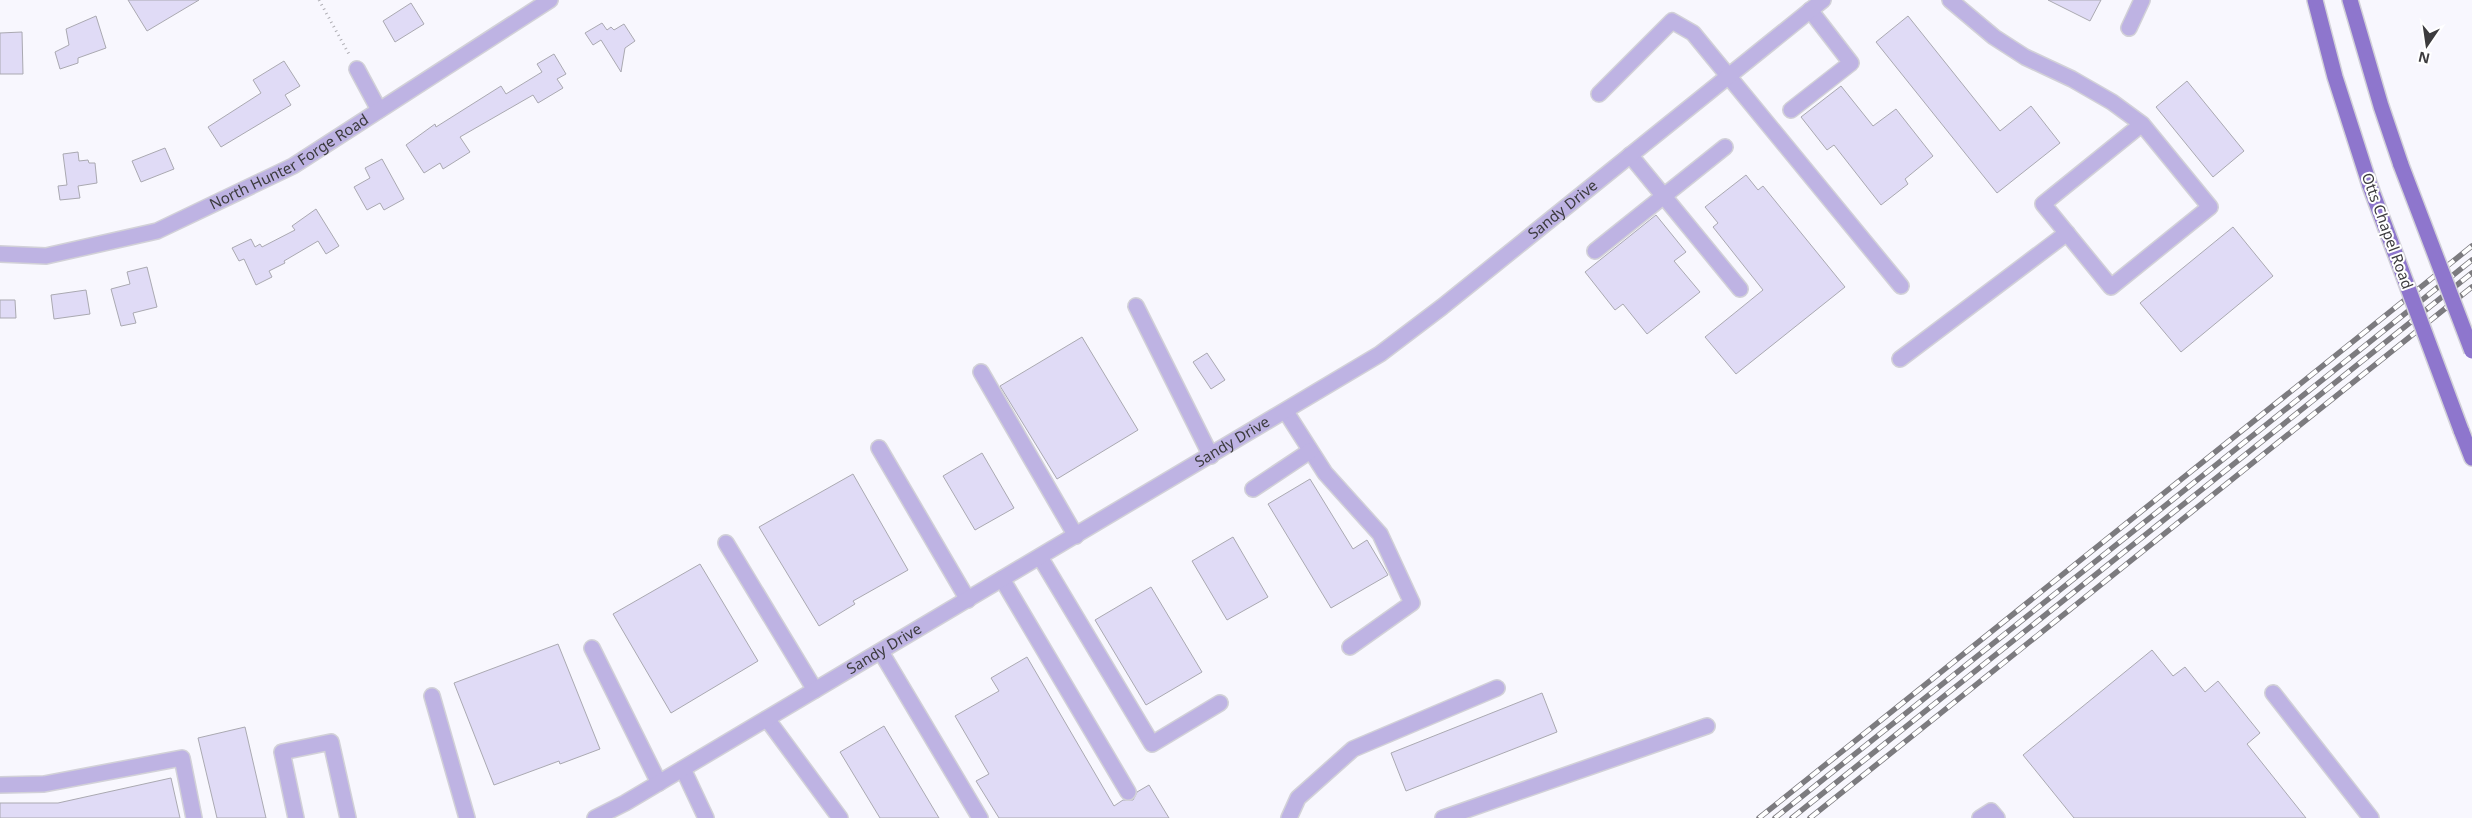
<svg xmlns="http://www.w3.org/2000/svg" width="2472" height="818" font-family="'Noto Sans',sans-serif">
<rect width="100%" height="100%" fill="#f8f7fe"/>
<path fill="#e0dbf6" stroke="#aaa9b1" d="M128 0H199L147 31Z
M2048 0H2101L2090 21Z
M411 3 424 24 395 42 383 21Z
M96 16 106 48 78 58V63L60 69 55 52 69 45 66 29Z
M1908 16 2000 131 2031 106 2060 143 1997 193 1876 42Z
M602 23 607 30 611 27 614 30 624 24 635 41 625 48 621 72 601 40 593 45 585 33Z
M22 32 23 74H0V33Z
M554 54 566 74 557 79 563 88 538 103 533 95 460 137 470 152 443 169 440 163 424 173 406 145 435 124 436 127 501 86 506 94 542 72 537 64Z
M284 61 300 86 285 95 291 105 221 147 208 127 261 93 253 80Z
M2187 81 2244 151 2213 177 2156 107Z
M1841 86 1873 126 1896 109 1933 156 1905 179 1908 184 1881 205 1834 145 1827 150 1801 117Z
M165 148 174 169 141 182 132 161Z
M78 152 79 161 88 160 89 163H95L97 183 78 186 80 198 60 200 58 186 67 185 63 154Z
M382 159 404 199 384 210 380 203 367 210 354 187 370 178 365 168Z
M1746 175 1758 190 1763 186 1845 287 1736 374 1705 337 1763 290 1713 227 1718 223 1705 207Z
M316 209 339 246 326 254 318 241 284 261 285 263 269 271 272 277 256 285 244 259 239 261 232 248 251 239 255 247 260 244 262 247 295 230 292 226Z
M1656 215 1686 252 1674 261 1700 292 1647 334 1623 304 1615 310 1585 272Z
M2233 227 2273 276 2181 352 2140 303Z
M147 267 157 307 133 313 136 323 121 326 111 289 130 284 127 272Z
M86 290 90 314 54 319 51 295Z
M0 300H15L16 318H0Z
M1082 337 1138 430 1057 479 1000 386Z
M1207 353 1225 380 1211 389 1193 362Z
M982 453 1014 508 975 530 943 476Z
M853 474 908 570 853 601 855 604 819 626 759 527Z
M1310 479 1353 549 1367 540 1388 575 1331 608 1268 504Z
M1233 537 1268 597 1227 620 1192 561Z
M700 564 758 661 671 713 613 614Z
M1151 587 1202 672 1146 705 1095 620Z
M558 644 600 749 560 764 559 761 494 785 454 683Z
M2152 650 2173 676 2185 667 2205 692 2218 681 2260 733 2247 744 2306 818H2074L2023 755Z
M1027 657 1114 806 1123 800H1133L1137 792 1149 785 1169 818H999L976 781 989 774 955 716 999 691 991 678Z
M1542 693 1557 732 1406 791 1391 753Z
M884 726 939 818H880L840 752Z
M245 727 266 818H217L198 738Z
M171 778 180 818H0V803H58Z"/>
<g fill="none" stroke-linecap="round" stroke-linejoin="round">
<defs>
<g id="minor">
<path d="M1950 0 1994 37 2025 57 2072 79 2112 102 2142 124 2210 207 2111 287 2043 204 2142 124"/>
<path d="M2129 28 2142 0"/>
<path d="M357 69 379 110"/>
<path d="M1599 94 1672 21 1693 33 1901 286"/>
<path d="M1791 110 1851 63 1810 10"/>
<path d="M1630 155 1740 289"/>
<path d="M1595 251 1725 147"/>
<path id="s1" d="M0 254 46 256 157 231 293 166 550 0"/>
<path d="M1136 306 1211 456"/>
<path d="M1900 359 2067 233"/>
<path d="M981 372 1076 536"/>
<path d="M1286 412 1325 473 1380 534 1412 603 1350 647"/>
<path d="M879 448 968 600"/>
<path d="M1253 489 1310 451"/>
<path d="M726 543 815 690"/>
<path d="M1040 557 1152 744 1220 703"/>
<path d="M1002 579 1128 792"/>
<path d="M592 648 659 783"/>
<path d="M881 652 980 818"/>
<path d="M2273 693 2371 818"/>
<path d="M432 696 467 818"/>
<path d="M767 719 840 818"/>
<path d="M683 769 706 818"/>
<path d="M0 785 44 784 182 758 194 818"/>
<path d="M296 818 282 752 331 742 348 818"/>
<path id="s2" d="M595 818 625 803 1380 354 1442 307 1823 0"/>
<path d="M1289 818 1298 798 1353 749 1497 688"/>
<path d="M1443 818 1707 726"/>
<path d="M1980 818 1991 811 1997 818"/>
</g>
<path id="major" d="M2315 0 2335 77 2370 186
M2350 0 2381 106 2401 165
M2461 430 2472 458"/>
</defs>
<use href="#minor" stroke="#d2d1d8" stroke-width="18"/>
<use href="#major" stroke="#d2d1d8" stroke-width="18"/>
<path stroke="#aeadb3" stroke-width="3" stroke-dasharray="1 4" stroke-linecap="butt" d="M319 0 350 56"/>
<use href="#minor" stroke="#beb3e3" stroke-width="15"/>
<use href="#major" stroke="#8e76cd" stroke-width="15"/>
<defs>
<path id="rail" d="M1759 818 2472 246
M1775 818 2472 260
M1792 818 2472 273
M1810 818 2472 287"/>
</defs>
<use href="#rail" stroke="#7c7b7f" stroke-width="5.5"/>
<use href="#rail" stroke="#fff" stroke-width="4" stroke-dasharray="11" stroke-linecap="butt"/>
<defs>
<path id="major-bridge" d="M2401 165 2472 351
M2370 186 2461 430"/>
</defs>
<use href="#major-bridge" stroke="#d2d1d8" stroke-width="18" stroke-linecap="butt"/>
<use href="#major-bridge" stroke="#8e76cd" stroke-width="15"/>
</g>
<g text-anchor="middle" stroke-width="4" stroke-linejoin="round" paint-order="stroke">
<g font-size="15" fill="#3c3b3e" stroke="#fff">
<text dy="5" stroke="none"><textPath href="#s1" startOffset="309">North Hunter Forge Road</textPath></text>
<text dy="5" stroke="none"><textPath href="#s2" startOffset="1145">Sandy Drive</textPath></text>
<text transform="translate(2387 231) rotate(70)" y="5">Otts Chapel Road</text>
<text dy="5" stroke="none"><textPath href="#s2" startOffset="740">Sandy Drive</textPath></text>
<text dy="5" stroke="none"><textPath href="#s2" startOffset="335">Sandy Drive</textPath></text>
</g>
</g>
<g transform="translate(2427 45) rotate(193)" stroke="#ffffff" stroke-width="4" paint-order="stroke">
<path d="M0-4L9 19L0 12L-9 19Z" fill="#3c3b3e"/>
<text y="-8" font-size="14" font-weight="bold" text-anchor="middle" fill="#3c3b3e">N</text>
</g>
</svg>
